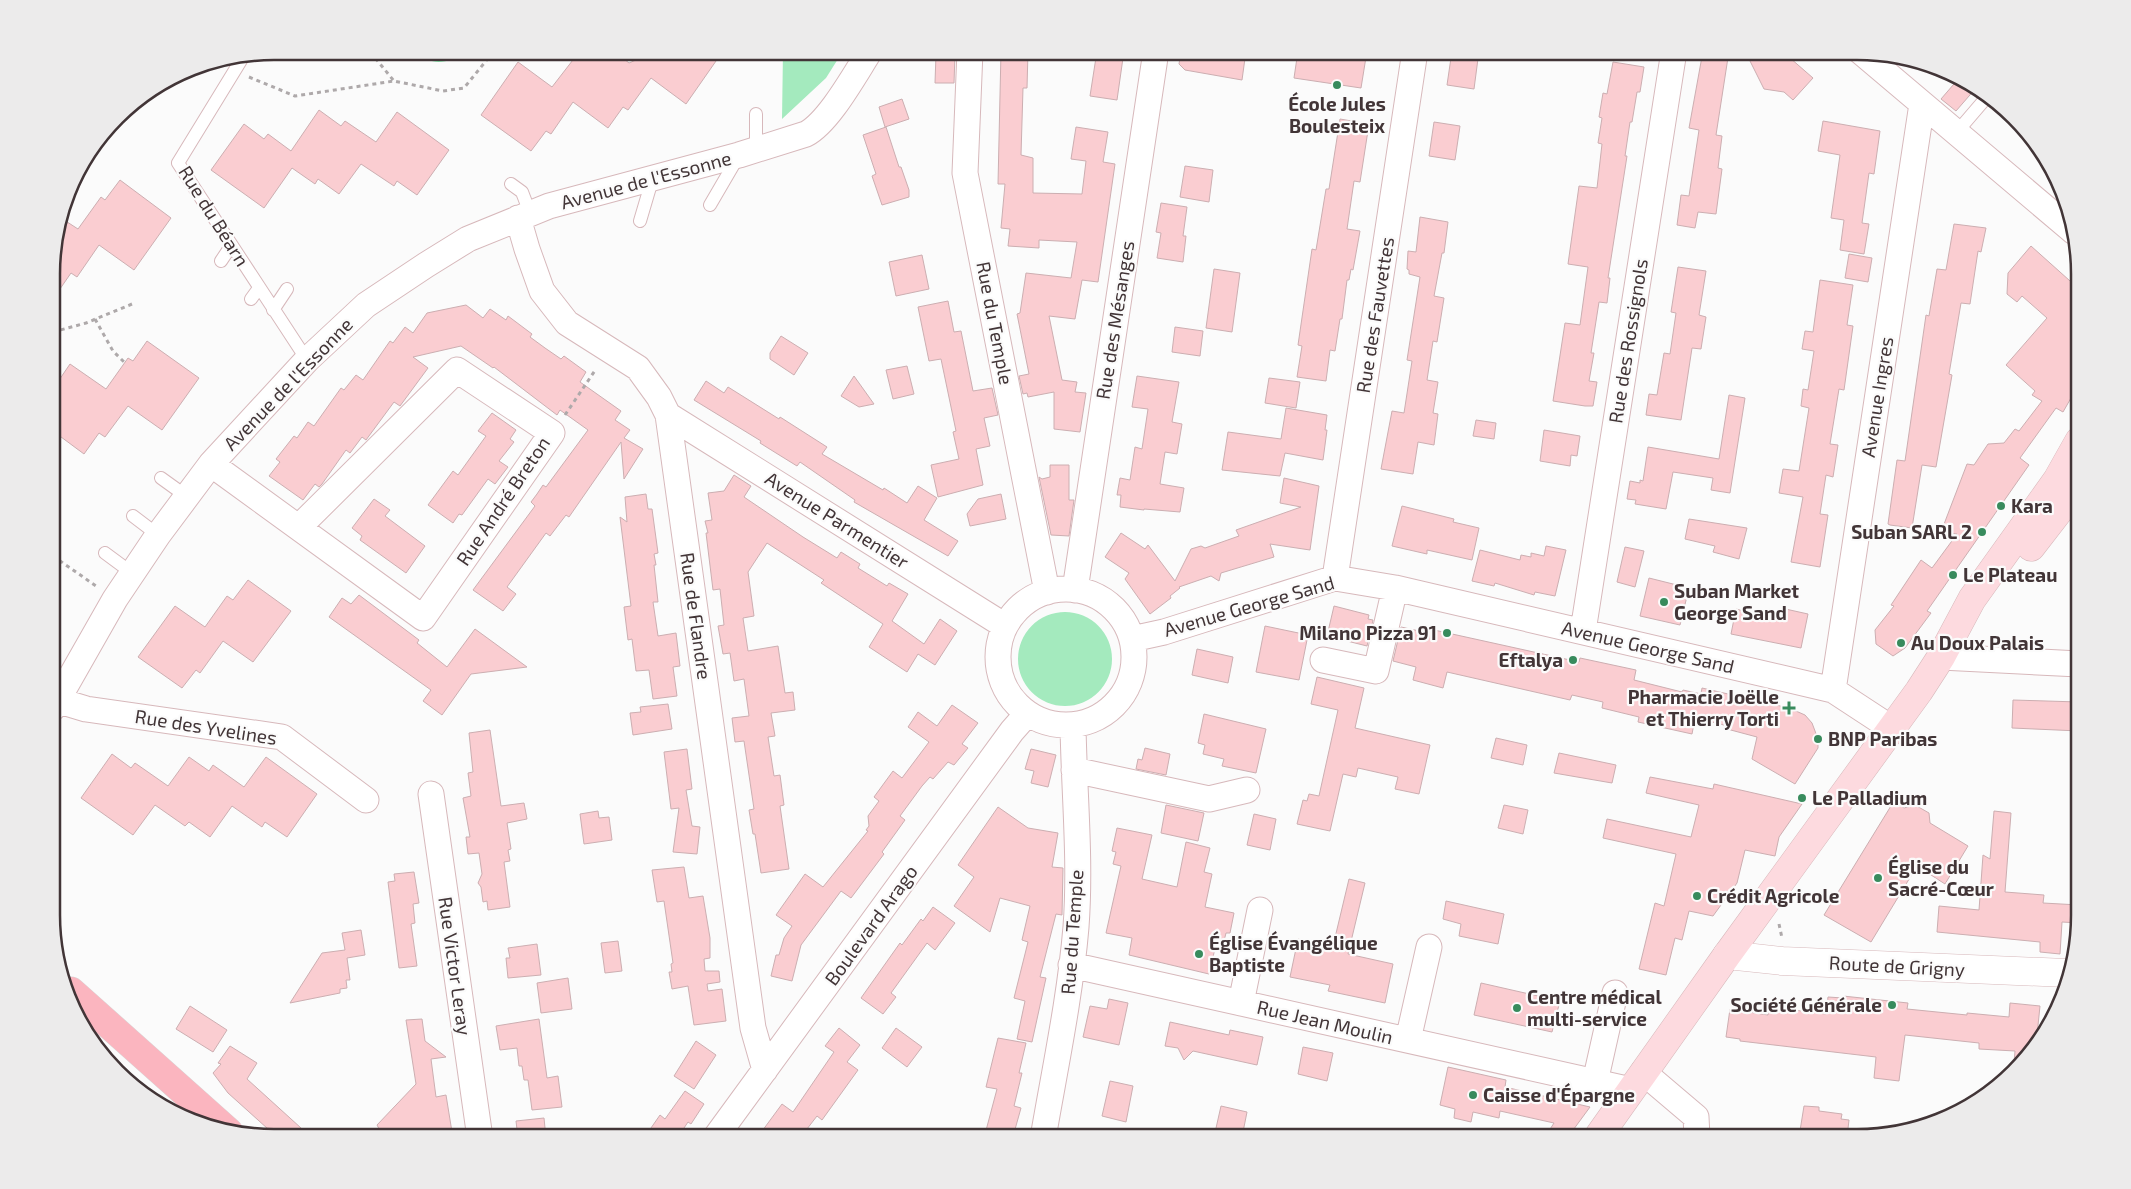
<svg xmlns="http://www.w3.org/2000/svg" width="2131" height="1189" font-family="'Exo 2',sans-serif">
<rect width="100%" height="100%" fill="#fbfbfb"/>
<path fill="#a4eabe" d="M783 51H843L826 78 782 119Z
M1018 659a47 47 0 1 1 94 0a47 47 0 1 1-94 0Z"/>
<path fill="#90f5b9" d="M417 51H463C450 64 430 67 417 51Z"/>
<path fill="#facdd1" stroke="#ccaeb1" d="M587 51H614L629 63 643 57 647 51H723L686 104 651 78 628 110 623 107 608 128 573 102 551 134 546 131 531 151 481 115 518 62 552 87 576 56 581 59Z
M1001 51H1028L1027 88H1023L1021 155 1033 158V193L1082 194 1086 161 1071 159 1076 127 1108 132 1103 162 1115 164 1098 282 1082 280 1075 319 1049 316 1062 380 1077 382 1075 392 1086 393 1080 432 1054 429V392L1028 397 1027 393 1023 394 1019 376 1029 374 1017 314 1020 313 1026 273 1071 278 1077 242 1039 240V248L1008 246 1010 229 1001 228 1005 184H998Z
M1097 51H1124L1117 100 1090 96Z
M1181 51H1246L1242 80 1185 70 1179 64Z
M1298 51H1367L1361 88 1294 78Z
M1452 51H1479L1474 89 1447 85Z
M1703 51H1729L1716 135 1722 136 1718 168 1722 169 1716 214 1698 212 1695 228 1677 225 1681 195 1689 196 1699 130 1689 128Z
M1745 51H1782L1813 78 1793 100 1784 92 1764 89Z
M936 54H955L954 83H935Z
M1613 62 1644 67 1640 92H1637L1632 122H1630L1625 156H1627L1608 278H1610L1607 303 1599 302 1591 353H1594L1589 381 1597 382 1593 406H1585L1553 401 1565 323 1580 325 1588 267 1568 264 1579 186 1597 188 1602 144 1598 143 1602 118 1599 117 1603 93 1607 94Z
M1960 77 1968 81 1976 88 1956 111 1941 99Z
M902 99 909 119 885 127 879 107Z
M319 110 341 126 345 121 376 142 397 112 449 150 417 195 397 181 394 186 361 164 339 194 318 179 315 184 292 168 264 208 211 170 244 124 264 139 268 134 291 151Z
M1340 119 1369 124 1360 182 1354 181 1347 229 1360 231 1353 270 1351 269 1349 280H1347L1342 319H1340L1335 351 1330 350 1326 381 1297 377 1302 346 1298 345 1312 249 1316 250 1326 189H1329Z
M1823 121 1880 131 1874 174 1869 173 1862 223 1869 224 1864 254 1840 250 1844 220 1831 218 1840 155 1818 151Z
M1434 122 1460 126 1455 160 1429 156Z
M886 127 899 167H901L909 190V197L882 205 872 176 876 174 863 135Z
M1185 166 1213 170 1209 202 1180 197Z
M120 180 171 218 134 270 99 245 77 277 71 273 53 299V245L61 218 78 229 101 197 105 200Z
M1161 203 1187 207 1183 236H1186L1183 262 1157 258 1161 233 1156 232Z
M1420 217 1448 222 1444 253H1442L1434 296 1444 298 1437 342 1433 341 1427 380 1438 382 1433 413 1438 414 1434 445 1418 442 1413 474 1381 469 1392 411 1404 413 1412 361 1407 360 1420 277 1409 274V270L1407 269 1408 251 1416 252Z
M1954 224 1986 228 1981 252 1978 251 1970 304 1961 303 1949 374 1952 375 1936 467 1922 465 1912 528 1890 525 1888 524 1897 460 1905 461 1926 315 1929 316 1937 269 1946 270Z
M2031 246 2079 289V384L2063 412 2056 408 2020 458 2029 465 1927 611 1931 613 1905 648 1893 656 1876 644 1875 630 1894 606 1891 605 1921 560 1932 568 1957 534 1941 532 1967 464 1974 465 1988 444 2004 443 2015 429 2019 431 2042 401 2032 395 2035 391 2006 365 2047 318 2022 296 2017 302 2007 294 2008 273Z
M1849 254 1872 258 1868 282 1845 278Z
M922 255 929 289 896 296 889 262Z
M1678 267 1706 271 1699 315 1706 317 1701 349 1692 348 1681 420 1646 415 1649 394 1657 395 1664 353 1670 354 1676 313 1671 312Z
M1214 269 1240 273 1232 332 1206 328Z
M1820 280 1853 285 1847 325 1853 326 1844 390 1839 389 1830 444 1838 445 1833 477 1826 475 1820 514 1828 515 1820 567 1791 562 1803 497 1779 493 1783 469 1799 471 1809 408 1801 406 1803 389 1808 390 1814 351 1802 349 1805 331 1813 332Z
M948 301 954 332 961 331 973 391 992 388 998 415 984 418 990 446 976 449 983 485 938 497 931 465 959 459 953 432 956 431 941 359 929 361 918 307Z
M466 305 483 318 490 309 506 320 508 316 532 334 530 337 545 348 561 359 564 356 586 372 580 382 621 411 615 420 630 430 624 438 643 449 624 479 621 442 569 517 566 515 550 536 546 533 507 587 516 594 503 611 473 590 535 506 531 502 537 494 543 485 546 487 588 430 560 410 557 415 494 367 493 368 461 346 413 357 428 368 400 406 394 402 366 440 362 437 350 453 346 450 322 484 319 487 315 484 303 500 269 476 280 462 276 459 294 436 297 438 308 422 314 426 341 388 344 390 356 375 363 380 390 341 393 343 405 327 413 333 427 313Z
M1175 327 1203 331 1200 356 1172 352Z
M781 336 808 353 794 375 770 359V353Z
M147 341 199 378 162 430 128 406 105 437 99 433 84 454 53 431V389L70 364 106 389 128 358 133 361Z
M907 366 914 394 893 399 886 370Z
M854 376 874 404 859 407 841 396Z
M1137 376 1179 382 1172 422 1182 424 1177 454 1165 452 1160 484 1184 488 1180 512 1144 509V510L1120 507 1121 495H1117L1120 478 1130 480 1135 447 1142 449 1148 409 1132 407Z
M1269 378 1300 382 1296 408 1265 403Z
M706 381 724 393 728 387 779 419 780 417 827 447 822 454 883 490 884 488 907 503 918 486 937 498 924 520 958 541 948 556 854 502 855 500 800 462 797 466 776 453 760 443 761 441 694 400Z
M1729 395 1745 398 1730 493 1711 490 1713 478 1673 472 1666 509 1635 504 1636 500 1627 499 1630 481 1640 483V480L1643 481 1648 447 1719 459Z
M1286 408 1327 415 1325 430H1327L1323 460 1285 453 1280 476 1222 470 1228 432 1281 439Z
M492 413 516 430 510 439 514 442 499 461 508 467 495 484 488 479 462 515 459 514 453 523 428 505 453 471 458 475 486 436 478 431Z
M1476 420 1496 423 1494 439 1473 436Z
M1544 430 1580 436 1577 456 1571 455 1570 466 1540 461Z
M1050 465H1069V500H1074L1069 536 1051 535 1039 477 1042 479 1050 477Z
M734 475 751 486 744 497 803 537 837 558 841 552 860 564 858 568 887 586 889 583 908 594 892 621 924 644 940 619 957 631 935 665 918 654 907 672 869 647 883 624 821 583 824 580 767 543 748 572 754 616 743 618 748 651 778 646 785 693 793 692 795 710 771 713 775 736 768 737 774 776 780 775 784 805 780 806 789 869 761 873 755 834H753L749 810 754 809 744 741 735 742 732 718 749 716 744 679 734 681 730 653 723 654 718 626 724 625 720 589 713 590 706 533H708L705 521 712 520 708 493 724 491Z
M1284 478 1319 486 1310 550 1270 544 1274 557 1221 573 1219 581 1211 576 1179 587 1180 588 1170 596 1171 598 1150 614 1125 579 1129 573 1105 557 1121 533 1145 549 1148 545 1175 581 1191 549 1201 546 1205 548 1239 536 1236 530 1301 507 1280 503Z
M646 494 648 509H652L658 553 654 554 656 565H654L658 602H653L658 636 676 633 680 666 673 667 677 696 653 699 649 670 636 671 632 639 628 640 624 607 631 606 620 517 627 522 625 497Z
M1001 494 1006 519 970 526 967 514 978 499Z
M374 499 390 510 385 516 425 546 406 573 360 540 362 536 352 528Z
M1402 506 1454 519 1453 522 1479 528 1472 560 1427 550V554L1392 546Z
M1689 519 1747 528 1739 559 1713 552 1715 546 1685 539Z
M1546 546 1566 550 1555 596 1535 592 1534 595 1495 583 1494 586 1472 581 1480 550 1520 560 1521 555 1531 557V553L1544 556Z
M1625 547 1644 551 1635 587 1617 582Z
M1649 578 1689 588 1680 625 1640 616Z
M248 580 291 611 253 662 223 641 200 673 196 670 182 688 138 657 175 606 205 627 227 596 233 600Z
M359 595 419 640 417 643 447 667 475 629 527 667 471 674 442 715 423 701 431 690 329 617 342 598 351 604Z
M1334 606 1369 615 1368 619 1373 620 1367 646 1327 636Z
M1781 608 1808 614 1801 648 1731 634 1736 609 1778 620Z
M1265 626 1308 635 1299 680 1256 672Z
M1401 627 1424 632 1425 628 1579 662 1580 658 1636 670 1634 680 1682 692 1683 690 1701 694 1702 688 1789 708 1805 715 1812 723 1818 739V748L1795 784 1752 759 1757 737 1727 729 1728 726 1695 718 1692 734 1638 722 1639 717 1602 708 1603 702 1572 695 1570 700 1447 672 1443 688 1413 680 1416 667 1393 661Z
M1197 649 1233 657 1228 683 1192 675Z
M1317 677 1364 688 1355 728 1430 745 1419 794 1395 789 1398 777 1358 768 1356 777 1343 774 1330 831 1297 824 1303 800 1307 801 1309 794 1319 796 1338 710 1311 704Z
M2013 700 2079 702V731L2012 728Z
M668 704 672 729 633 735 630 713 641 712 640 707Z
M952 705 978 723 962 744 968 748 954 765 948 762 933 779 930 777 922 786 900 816 905 820 882 852 884 854 851 898 841 891 801 945 792 981 771 976 776 955H779L784 938 792 926 776 915 805 874 823 887 868 831 866 830 869 826 868 816 879 801 874 797 893 771 902 778 929 742 908 727 918 712 937 726Z
M1204 714 1266 729 1256 773 1222 766 1224 759 1203 754 1205 745 1198 743Z
M490 730 501 806 524 803 527 819 507 823 511 849 508 850 510 861 504 862 510 907 488 910 487 901 483 902 481 887 478 883 482 874 479 853 468 854 466 837H470L463 798 471 796 468 773 473 772 469 733Z
M1496 738 1527 745 1523 765 1491 758Z
M1145 748 1170 754 1166 775 1136 769 1138 759 1142 760Z
M687 749 692 789 686 790 692 826 700 827 697 854 673 852 679 808 671 809 664 752Z
M1031 749 1056 755 1048 787 1031 783 1034 771 1025 769Z
M1559 753 1616 765 1612 783 1554 773Z
M112 754 131 768 135 763 168 786 189 757 209 771 213 765 244 787 266 757 317 794 287 837 265 822 262 827 232 806 210 837 189 822 185 826 155 805 133 835 81 798Z
M1650 777 1713 789 1714 784 1802 804 1779 837 1775 856 1745 850 1737 883 1713 916 1689 911 1682 940 1675 938 1666 975 1639 969 1655 903 1664 906 1676 854 1603 838 1607 819 1691 837 1699 805 1646 793Z
M1894 801 1904 808 1915 805 1929 813 1930 823 1968 846 1945 884 1917 866 1871 942 1824 915Z
M1166 805 1204 813 1198 841 1161 833Z
M1504 805 1528 810 1523 834 1498 828Z
M998 807 1028 828 1058 833 1052 867 1063 868 1062 915 1056 914 1040 977 1046 978 1032 1042 1017 1039 1025 1001 1014 998 1028 942 1022 940 1030 906 1000 898 990 932 954 906 974 877 958 865Z
M598 811 599 818 609 817 612 840 584 844 580 814Z
M1994 811 2011 813 2005 892 2044 895 2043 903 2079 905V923L2062 922 2060 954 2040 952V942L1937 932 1939 906 1979 910 1983 855 1990 859Z
M1254 814 1276 819 1270 850 1247 845Z
M1117 828 1152 835 1142 879 1177 887 1186 842 1210 848 1204 872 1212 874 1205 907 1234 913 1230 933H1226L1224 941 1217 940 1209 974 1129 955 1132 938 1106 933 1121 866 1113 864 1116 852 1112 851Z
M684 867 689 898 703 896 710 938V958L704 959 705 971H719L720 982 707 984 708 991 722 989 726 1021 694 1025 688 986 672 989 669 972H672L671 964 673 963 664 901 657 902 652 870Z
M414 872 419 903 413 904 415 923 411 924 417 966 399 968 388 882 395 881 394 874Z
M1349 879 1365 883 1348 954 1393 964 1385 1003 1328 991 1330 985 1290 977 1298 939 1333 946Z
M1446 901 1504 914 1498 944 1459 936 1461 924 1443 919Z
M933 907 955 923 935 950 927 943 891 993 896 997 883 1014 861 998 900 943 902 945 921 919 923 921Z
M361 930 365 955 347 958 350 980H346L347 988 340 989V993L290 1003 322 953 345 950 342 933Z
M618 941 622 971 605 973 601 943Z
M537 944 541 975 508 978 506 958H510L508 948Z
M568 978 572 1009 541 1013 537 983Z
M1481 983 1560 1001 1552 1032 1474 1015Z
M1843 996 1908 1003 1907 1009 1967 1015V1013L2009 1017 2010 1003 2040 1006 2036 1045 2013 1074 2015 1051 1979 1049V1043L1905 1035 1899 1081 1874 1078 1876 1057 1740 1041V1039L1726 1037 1730 1009 1768 1015 1769 1007 1826 1014 1828 997 1843 998Z
M1109 999 1128 1003 1119 1045 1083 1037 1090 1006 1107 1009Z
M190 1006 227 1030 213 1052 176 1029Z
M422 1019 425 1041 446 1057 431 1059 436 1097 446 1095 452 1132 412 1138H384L377 1125 416 1084 406 1020Z
M539 1019 547 1078 558 1076 562 1107 532 1110 528 1080H524L522 1066H519L517 1048 500 1050 496 1026Z
M1170 1022 1229 1035 1230 1030 1263 1037 1257 1065 1193 1051 1184 1060 1178 1048 1165 1046Z
M839 1028 860 1045 847 1062 858 1070 822 1120 817 1116 800 1138H757L782 1104 793 1112 834 1052 825 1046Z
M896 1028 922 1047 907 1067 882 1048Z
M998 1038 1026 1043 1019 1073H1022L1014 1106 1021 1108 1014 1133 1010 1132 1009 1138H984L997 1089 986 1087Z
M696 1041 716 1055 694 1089 674 1076Z
M230 1046 257 1063 247 1079 312 1138H278L228 1093 213 1073 221 1064 218 1063Z
M1303 1047 1333 1053 1327 1081 1298 1074Z
M1448 1067 1506 1080 1505 1087 1590 1107 1568 1137H1545L1554 1123 1500 1111 1499 1118 1473 1112 1471 1122 1454 1118 1455 1109 1440 1105Z
M1110 1081 1133 1086 1126 1122 1102 1116Z
M685 1091 704 1104 691 1124 688 1122 682 1131 691 1138H644L660 1115 665 1119Z
M1221 1106 1247 1112 1242 1137H1214Z
M1804 1106 1819 1107V1111L1842 1114 1841 1119 1849 1120 1847 1137H1799Z
M544 1118 546 1138H518L516 1121Z"/>
<g fill="none" stroke-linecap="round" stroke-linejoin="round">
<defs>
<path id="service" d="M243 57 178 163 307 360
M1956 133 1986 98
M756 150V114
M511 184 522 192 530 213
M710 205 738 157
M640 221 653 177
M221 261 231 246
M251 299 259 288
M273 310 287 289
M161 478 186 496
M133 516 158 535
M105 553 132 573"/>
<path id="minor" d="M970 51 965 173 1047 592
M1861 52 2074 232
M518 218 527 249 542 291 567 323 638 368 659 397 668 415 753 1028 765 1070
M668 415 1005 626
M211 464 423 618 552 433 457 370 299 527
M1335 578 1415 51
M998 657a68 68 0 1 1 136 0a68 68 0 1 1-136 0Z
M1075 590 1156 51
M1583 631 1674 51
M1132 639 1164 632 1335 578 1395 588 1833 690 1891 728
M1941 657 2079 664
M1323 660 1376 671 1395 588
M1833 690 1922 104
M53 699 86 709 282 737 366 800
M53 708 115 599 158 535 211 464 307 360 366 305 426 265 468 239 549 206 739 155 806 134C829 122 855 74 870 51
M1074 770 1209 799 1247 790
M431 794 480 1138
M1071 965 1631 1090
M1241 1003 1260 910
M1408 1040 1429 947
M1643 1072 1696 1117 1697 1137
M1595 1082 1615 993
M715 1138 1012 731 1027 714
M1043 1138C1055 1068 1070 998 1076 927 1081 860 1074 792 1073 725"/>
<path id="tertiary" d="M1727 955 1782 961 2066 973"/>
<path id="secondary" d="M2031 547 2079 485
M1598 1137 1727 955 1919 691 1941 657 1972 599 2057 480 2079 441"/>
<path id="primary" d="M71 991 229 1132"/>
</defs>
<use href="#service" stroke="#d7b8bb" stroke-width="14"/>
<use href="#minor" stroke="#d7b8bb" stroke-width="27"/>
<use href="#tertiary" stroke="#d7b8bb" stroke-width="29"/>
<use href="#secondary" stroke="#d7b8bb" stroke-width="29"/>
<use href="#primary" stroke="#d9d7d7" stroke-width="29"/>
<path stroke="#aea9aa" stroke-width="3" stroke-dasharray="4 4" stroke-linecap="butt" d="M380 51 376 59 394 81
M249 77 295 96 394 81 443 91 464 88 494 51
M95 319 113 351 125 363
M53 332 86 323 132 304
M565 415 596 369
M53 556 96 586
M1779 924 1782 938"/>
<use href="#service" stroke="#fff" stroke-width="12"/>
<use href="#minor" stroke="#fff" stroke-width="25"/>
<use href="#tertiary" stroke="#fff" stroke-width="28"/>
<use href="#secondary" stroke="#fddadf" stroke-width="28"/>
<use href="#primary" stroke="#fbb5bf" stroke-width="28"/>
</g>
<g fill="#388b5d" stroke="#fbfbfb" stroke-width="2">
<circle cx="1337" cy="85" r="5"/>
<circle cx="2001" cy="506" r="5"/>
<circle cx="1982" cy="532" r="5"/>
<circle cx="1953" cy="575" r="5"/>
<circle cx="1664" cy="602" r="5"/>
<circle cx="1447" cy="633" r="5"/>
<circle cx="1901" cy="643" r="5"/>
<circle cx="1573" cy="660" r="5"/>
<path d="M1786.5 700.5h5v5h5v5h-5v5h-5v-5h-5v-5h5z"/>
<circle cx="1818" cy="739" r="5"/>
<circle cx="1802" cy="798" r="5"/>
<circle cx="1878" cy="878" r="5"/>
<circle cx="1697" cy="896" r="5"/>
<circle cx="1199" cy="954" r="5"/>
<circle cx="1892" cy="1005" r="5"/>
<circle cx="1517" cy="1008" r="5"/>
<circle cx="1473" cy="1095" r="5"/>
</g>
<g text-anchor="middle" stroke-width="4.5" stroke-linejoin="round" paint-order="stroke">
<g font-size="19" font-weight="bold" fill="#423537" stroke="#fbfbfb" text-anchor="start">
<text x="1337" y="111" text-anchor="middle">École Jules<tspan x="1337" dy="22">Boulesteix</tspan></text>
<text x="2011" y="513">Kara</text>
<text x="1972" y="539" text-anchor="end">Suban SARL 2</text>
<text x="1963" y="582">Le Plateau</text>
<text x="1674" y="598">Suban Market<tspan x="1674" dy="22">George Sand</tspan></text>
<text x="1437" y="640" text-anchor="end">Milano Pizza 91</text>
<text x="1911" y="650">Au Doux Palais</text>
<text x="1563" y="667" text-anchor="end">Eftalya</text>
<text x="1779" y="704" text-anchor="end">Pharmacie Joëlle<tspan x="1779" dy="22">et Thierry Torti</tspan></text>
<text x="1828" y="746">BNP Paribas</text>
<text x="1812" y="805">Le Palladium</text>
<text x="1888" y="874">Église du<tspan x="1888" dy="22">Sacré-Cœur</tspan></text>
<text x="1707" y="903">Crédit Agricole</text>
<text x="1209" y="950">Église Évangélique<tspan x="1209" dy="22">Baptiste</tspan></text>
<text x="1527" y="1004">Centre médical<tspan x="1527" dy="22">multi-service</tspan></text>
<text x="1882" y="1012" text-anchor="end">Société Générale</text>
<text x="1483" y="1102">Caisse d'Épargne</text>
</g>
<g font-size="19" fill="#423537" stroke="#fbfbfb">
<text transform="translate(646 180) rotate(-15)" y="7">Avenue de l'Essonne</text>
<text transform="translate(214 216) rotate(58)" y="7">Rue du Béarn</text>
<text transform="translate(1375 315) rotate(-81)" y="7">Rue des Fauvettes</text>
<text transform="translate(1115 320) rotate(-81)" y="7">Rue des Mésanges</text>
<text transform="translate(995 323) rotate(79)" y="7">Rue du Temple</text>
<text transform="translate(1628 341) rotate(-81)" y="7">Rue des Rossignols</text>
<text transform="translate(288 384) rotate(-46)" y="7">Avenue de l'Essonne</text>
<text transform="translate(1877 397) rotate(-81)" y="7">Avenue Ingres</text>
<text transform="translate(503 501) rotate(-56)" y="7">Rue André Breton</text>
<text transform="translate(837 520) rotate(32)" y="7">Avenue Parmentier</text>
<text transform="translate(1249 606) rotate(-16)" y="7">Avenue George Sand</text>
<text transform="translate(696 616) rotate(82)" y="7">Rue de Flandre</text>
<text transform="translate(1648 647) rotate(13)" y="7">Avenue George Sand</text>
<text transform="translate(206 727) rotate(9)" y="7">Rue des Yvelines</text>
<text transform="translate(871 925) rotate(-54)" y="7">Boulevard Arago</text>
<text transform="translate(1072 932) rotate(-86)" y="7">Rue du Temple</text>
<text transform="translate(455 966) rotate(82)" y="7">Rue Victor Leray</text>
<text transform="translate(1897 966) rotate(3)" y="7">Route de Grigny</text>
<text transform="translate(1325 1022) rotate(13)" y="7">Rue Jean Moulin</text>
</g>
</g>
<path d="M0 0H2131V1189H0ZM274 60H1857A214 214 0 0 1 2071 274V915A214 214 0 0 1 1857 1129H274A214 214 0 0 1 60 915V274A214 214 0 0 1 274 60Z" fill="#ecebeb" fill-rule="evenodd"/>
<path fill="none" stroke="#423537" stroke-width="2.5" d="M274 60H1857A214 214 0 0 1 2071 274V915A214 214 0 0 1 1857 1129H274A214 214 0 0 1 60 915V274A214 214 0 0 1 274 60Z"/>
</svg>
